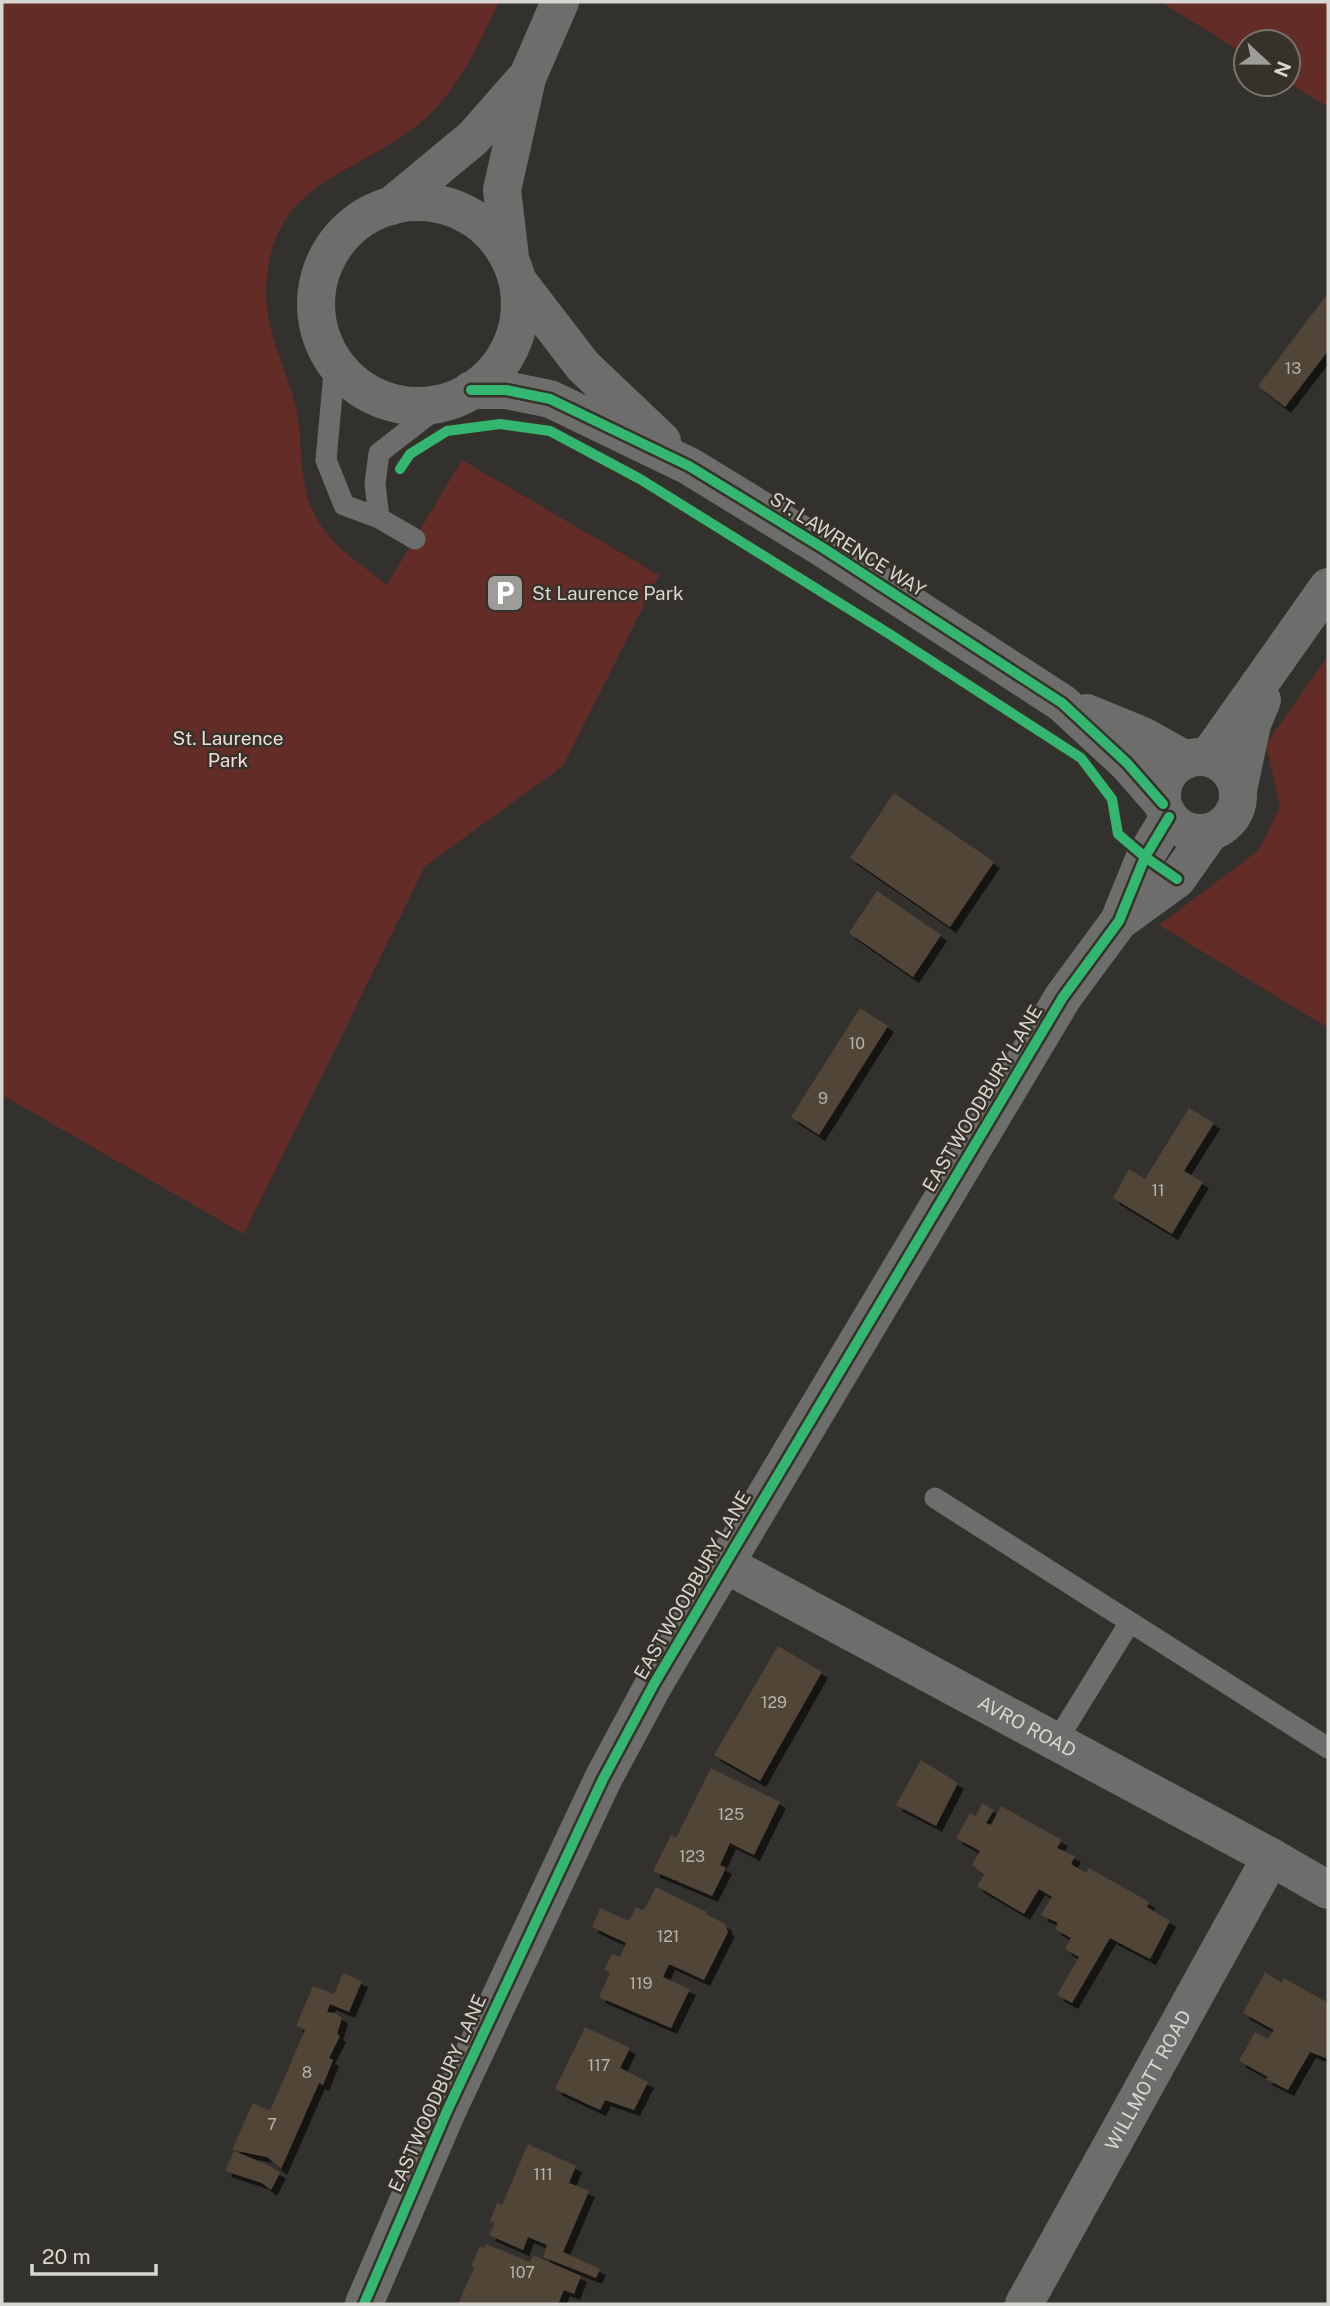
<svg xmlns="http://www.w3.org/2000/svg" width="1330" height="2306" font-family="'Public Sans',sans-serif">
<defs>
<filter id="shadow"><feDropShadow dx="6" dy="6" stdDeviation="0" flood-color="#0009"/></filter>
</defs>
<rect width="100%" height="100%" fill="#33312d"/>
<path fill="#632c27" d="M2 2H499C480 42 462 82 430 114 363 178 270 173 266 290 265 332 288 372 297 412 301 435 300 458 304 481 313 536 347 553 387 585L462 460 659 575 563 766 425 866 244 1234 2 1095Z
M1161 2H1328V107L1288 82V42H1246V55Z
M1328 656V1028L1159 925 1259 850 1280 806 1266 744Z"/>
<path fill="#514438" filter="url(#shadow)" d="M1328 293V351L1285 407 1258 386Z
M894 793 994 862 950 927 850 858Z
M877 891 941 935 913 977 849 933Z
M860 1008 888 1026 819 1135 791 1117Z
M1189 1108 1214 1123 1184 1171 1203 1182 1172 1234 1113 1198 1129 1169 1145 1179Z
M778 1646 822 1672 760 1781 714 1755Z
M921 1760 958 1783 936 1826 896 1805Z
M711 1768 780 1802 754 1855 730 1843 720 1865 726 1868 712 1896 653 1871 671 1835 676 1838Z
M982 1803 994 1810 986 1823 991 1825 1001 1806 1062 1840 1057 1848 1075 1856 1071 1864 1086 1873 1089 1868 1149 1902 1147 1907 1170 1921 1150 1959 1110 1938 1072 2003 1057 1995 1079 1957 1065 1949 1071 1938 1055 1929 1058 1923 1041 1915 1052 1897 1039 1889 1024 1914 992 1895 977 1886 984 1875 972 1865 980 1851 956 1838 970 1813 976 1816Z
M656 1887 707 1912 706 1914 725 1924 728 1932 704 1980 669 1964 663 1977 690 1989 671 2028 599 1997 610 1973 604 1970 612 1954 620 1957 626 1943 592 1927 600 1908 629 1921 636 1907 642 1910 646 1907Z
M1265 1972 1282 1983 1284 1978 1328 2003V2059L1310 2052 1288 2090 1266 2079 1268 2077 1239 2061 1255 2032 1268 2039 1274 2030 1243 2013Z
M343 1973 362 1981 349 2012 330 2004 327 2012 335 2013 342 2018 337 2034 340 2036 329 2058 333 2060 323 2085 319 2083 281 2169 267 2157 232 2150 253 2103 270 2111 305 2030 296 2026 313 1986 334 1994Z
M585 2027 630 2048 620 2068 648 2082 634 2110 605 2100 600 2110 555 2089Z
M528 2144 576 2166 569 2183 589 2191 563 2252 600 2269 596 2278 543 2257 547 2245 528 2237 523 2250 489 2235 495 2223 490 2221 497 2203 502 2205Z
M234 2151 270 2166 280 2173 271 2190 262 2183 225 2171Z
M486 2244 530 2262 533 2255 581 2276 574 2294 564 2290 558 2304H458L474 2268 471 2266 480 2246 484 2248Z"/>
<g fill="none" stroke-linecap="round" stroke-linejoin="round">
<path stroke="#6d6d6b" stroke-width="21" d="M335 362 326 460 344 505 379 518 415 539
M379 518 375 484 379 453 441 405
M935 1498 1130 1622
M1056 1742 1130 1622 1328 1748"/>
<g stroke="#6d6d6b" stroke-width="38">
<path d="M1208 757 1328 587"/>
<path d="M1238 790 1252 724 1262 700"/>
<path id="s1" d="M725 1564 1271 1857 1328 1890"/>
<path id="s2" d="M1024 2304 1271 1857"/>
</g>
<path stroke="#6d6d6b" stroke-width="38" d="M316 304a102 102 0 1 1 204 0a102 102 0 1 1-204 0Z
M391 206 473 138 524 80
M510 257 502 190 527 78 560 2
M517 280 583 366 662 441
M471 390H506L550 399 689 466 823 548 1062 703 1127 763 1163 804
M1087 713 1143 736 1186 760
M1162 795a38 38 0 1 1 76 0a38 38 0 1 1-76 0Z
M1119 921 1177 879 1210 832
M364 2304 447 2111 603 1779 654 1684 725 1564 1063 997 1119 921 1145 857 1169 817"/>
<defs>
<path id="cycleway" d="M471 390H506L550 399 689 466 823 548 1062 703 1127 763 1163 804
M400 469 410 454 447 431 500 424 550 431 640 479 891 635 1081 758 1112 799 1118 834 1145 857 1177 879
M364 2304 447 2111 603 1779 654 1684 725 1564 1063 997 1119 921 1145 857 1169 817"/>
</defs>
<use href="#cycleway" stroke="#36322a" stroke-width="15"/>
<use href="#cycleway" stroke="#33b770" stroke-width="10"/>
</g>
<defs>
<symbol id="parking-square" viewBox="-11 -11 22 22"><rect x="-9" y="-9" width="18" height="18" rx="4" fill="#9e9c98" stroke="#36322a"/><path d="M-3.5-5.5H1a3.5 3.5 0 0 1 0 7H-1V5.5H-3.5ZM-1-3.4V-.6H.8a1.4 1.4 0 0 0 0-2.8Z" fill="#fff"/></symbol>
</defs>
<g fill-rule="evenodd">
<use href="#parking-square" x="483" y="571" width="44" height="44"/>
</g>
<g text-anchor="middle" stroke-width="5" stroke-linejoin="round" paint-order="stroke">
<g font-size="16" fill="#b6b2ab">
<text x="1293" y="374">13</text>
<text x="857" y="1049">10</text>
<text x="823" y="1104">9</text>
<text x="1158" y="1196">11</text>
<text x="774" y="1708">129</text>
<text x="731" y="1820">125</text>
<text x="692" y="1862">123</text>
<text x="668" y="1942">121</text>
<text x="641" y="1989">119</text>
<text x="599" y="2071">117</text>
<text x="307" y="2078">8</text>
<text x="272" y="2130">7</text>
<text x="543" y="2180">111</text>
<text x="522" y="2278">107</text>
</g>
<g font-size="19" fill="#d8d6d1" stroke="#36322a">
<text transform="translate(848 544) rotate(32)" y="7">ST. LAWRENCE WAY</text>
<text transform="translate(982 1098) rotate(-59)" y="7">EASTWOODBURY LANE</text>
<text transform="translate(692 1585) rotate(-60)" y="7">EASTWOODBURY LANE</text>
<text dy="7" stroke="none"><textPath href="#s1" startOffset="343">AVRO ROAD</textPath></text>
<text dy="7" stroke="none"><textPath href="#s2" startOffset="256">WILLMOTT ROAD</textPath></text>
<text transform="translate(437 2093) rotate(-66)" y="7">EASTWOODBURY LANE</text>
</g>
<g font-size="19" fill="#d8d6d1" stroke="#36322a" text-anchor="start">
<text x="532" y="600">St Laurence Park</text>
</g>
<g font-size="19" fill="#f4dcd8" stroke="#36322a">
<text x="228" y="745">St. Laurence<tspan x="228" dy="22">Park</tspan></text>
</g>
</g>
<rect width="1330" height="2306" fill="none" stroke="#d8d6d1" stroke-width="7"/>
<g transform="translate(1267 63) rotate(112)"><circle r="33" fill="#36322a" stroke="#77746d" stroke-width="2"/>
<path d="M0-5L12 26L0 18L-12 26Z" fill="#9e9c98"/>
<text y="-10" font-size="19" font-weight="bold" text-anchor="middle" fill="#d8d6d1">N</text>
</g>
<path d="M32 2264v10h124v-10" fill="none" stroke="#d8d6d1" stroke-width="3.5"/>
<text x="42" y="2264" font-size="21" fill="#d8d6d1" stroke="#36322a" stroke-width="5" paint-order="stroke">20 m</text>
</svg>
